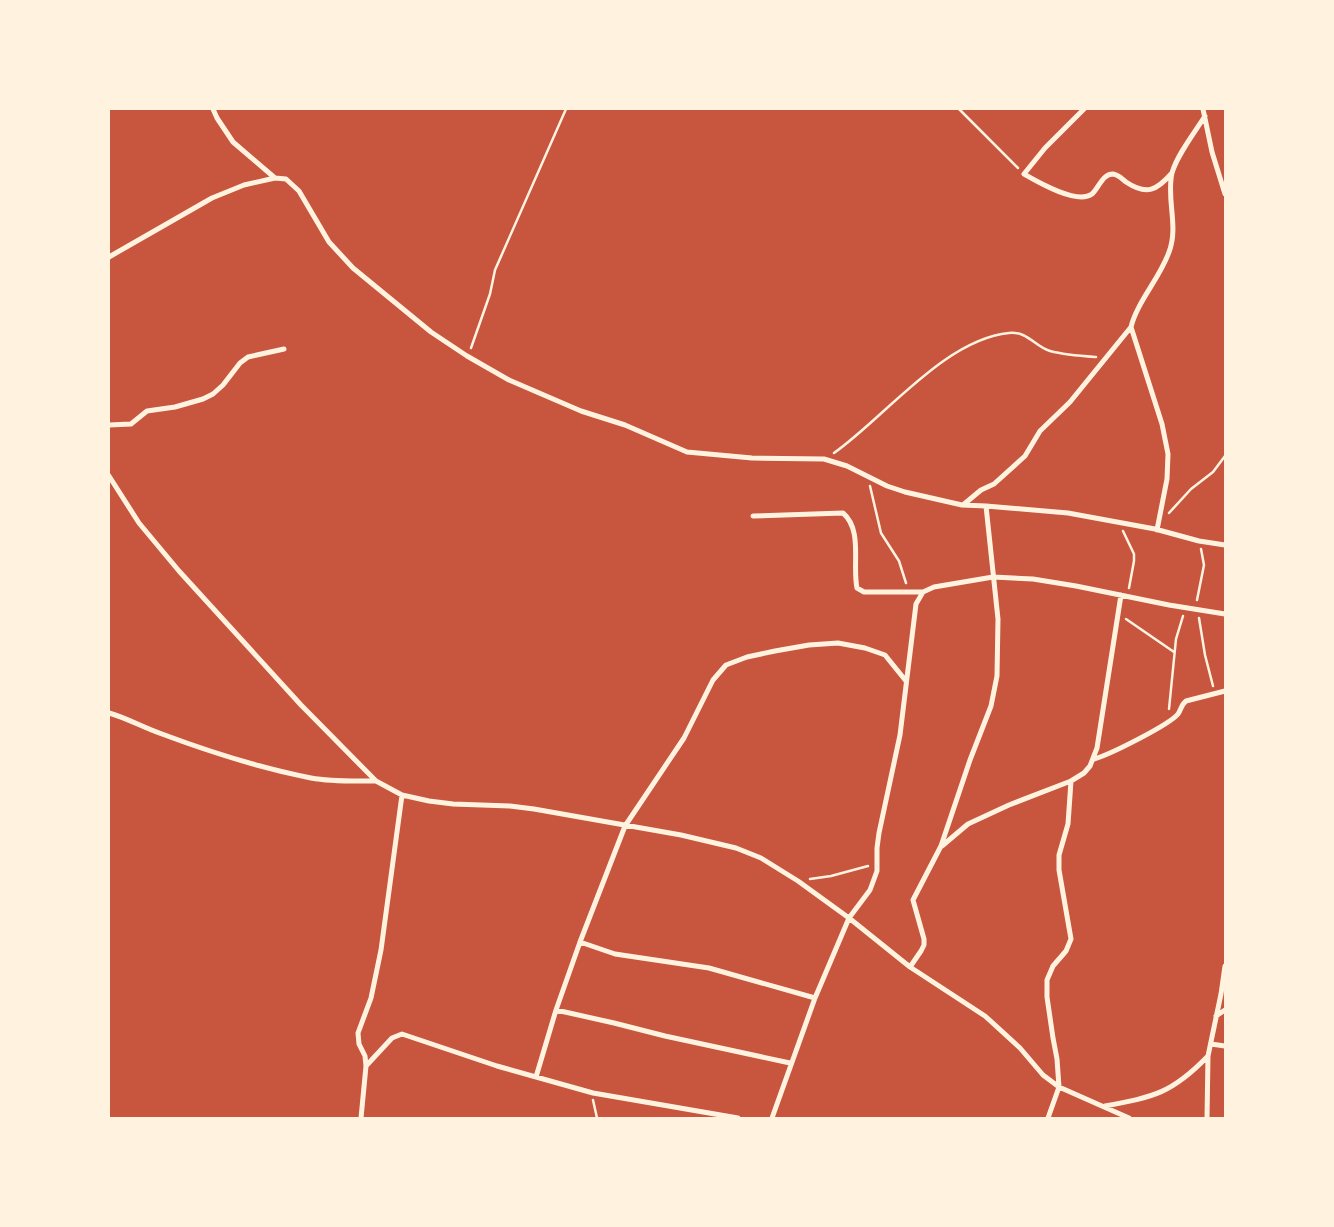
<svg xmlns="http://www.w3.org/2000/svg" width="1334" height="1227" font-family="Bitter,serif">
<rect width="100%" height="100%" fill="#c8553d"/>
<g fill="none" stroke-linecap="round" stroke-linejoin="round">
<path stroke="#fff3e0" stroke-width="2.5" d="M959 109 1018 168
M471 348 490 294 495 270 566 109
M834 453C884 418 945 339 1009 333 1028 331 1035 347 1050 351 1065 355 1081 356 1096 357
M870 486 881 533 899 561 906 583
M1169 513 1191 489 1213 472 1225 456
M1123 531 1134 554V561L1129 588
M1197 600 1204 565 1201 549
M1199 618 1205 655 1213 686
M1126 619 1174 652
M1169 709 1176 639 1183 616
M810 879 831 876 868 866
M593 1100 597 1118"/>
<path stroke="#fff3e0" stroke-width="5" d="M213 109 217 118 233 142 275 178
M1084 109 1045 148 1024 174C1038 182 1077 205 1092 194 1099 188 1102 174 1113 174 1119 175 1122 179 1126 182 1147 196 1157 190 1172 173
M1203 109 1212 152 1225 194
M109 257 212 198 244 185 275 178 286 179 299 191 329 242 353 268 431 332 467 356 509 380 581 411 625 425 687 452 752 458 824 459 847 466 887 486 905 492 962 505 986 506 1068 513 1155 529 1199 541 1225 545
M109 425 131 424 147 411 175 407 203 399 213 394 223 385 240 363 248 357 284 349
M109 476 139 523 179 571 301 705 376 781 402 795 429 801 453 804 510 806 534 809 681 835 736 848 761 858 798 881 849 918 910 967 985 1016 1020 1048 1043 1075 1059 1087 1129 1118
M963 505 981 490 994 484 1025 456 1040 431 1070 402 1131 327
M753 516 843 513C863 530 852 565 857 588L864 592H923
M1157 530 1167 479 1168 454 1162 424 1131 327C1137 302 1160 278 1169 252 1179 226 1166 199 1172 173 1177 155 1195 132 1205 116
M109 713C127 718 144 728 162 734 210 752 261 768 311 778 332 782 355 781 376 781
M1094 759C1109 755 1169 725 1178 714 1181 710 1181 705 1186 701L1225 691
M942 846 968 824 1009 805 1071 781 1084 773 1090 766 1097 748 1121 595
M580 942 615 954 709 968 815 998
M910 967 921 951 924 945V939L913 900 941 846 970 760 991 706 997 676 998 619 986 506
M556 1010 614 1023 665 1036 790 1063
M1216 1016 1225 1010
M1211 1044 1225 1046
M366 1066 392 1038 402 1034 497 1066 593 1093 738 1118
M536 1077 556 1010 580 942 625 826 684 738 713 680 726 665 747 657 775 651 809 645 838 643 865 648 885 655 906 681
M1105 1106C1154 1097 1172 1093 1207 1057
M361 1118 366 1066 365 1056 359 1044 358 1033 371 998 381 950 402 795
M772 1118 815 998 849 918 870 890 877 871V848L879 833 900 735 916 604 923 592 934 587 993 577 1033 579 1076 586 1169 605 1225 614
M1048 1118 1059 1087 1057 1059 1053 1038 1047 997V980L1053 966 1066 951 1071 939 1059 870V855L1068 824 1071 781
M1207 1118 1208 1056 1221 994 1225 966"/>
</g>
<rect width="1334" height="1227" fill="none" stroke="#fff3e0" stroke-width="220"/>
</svg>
